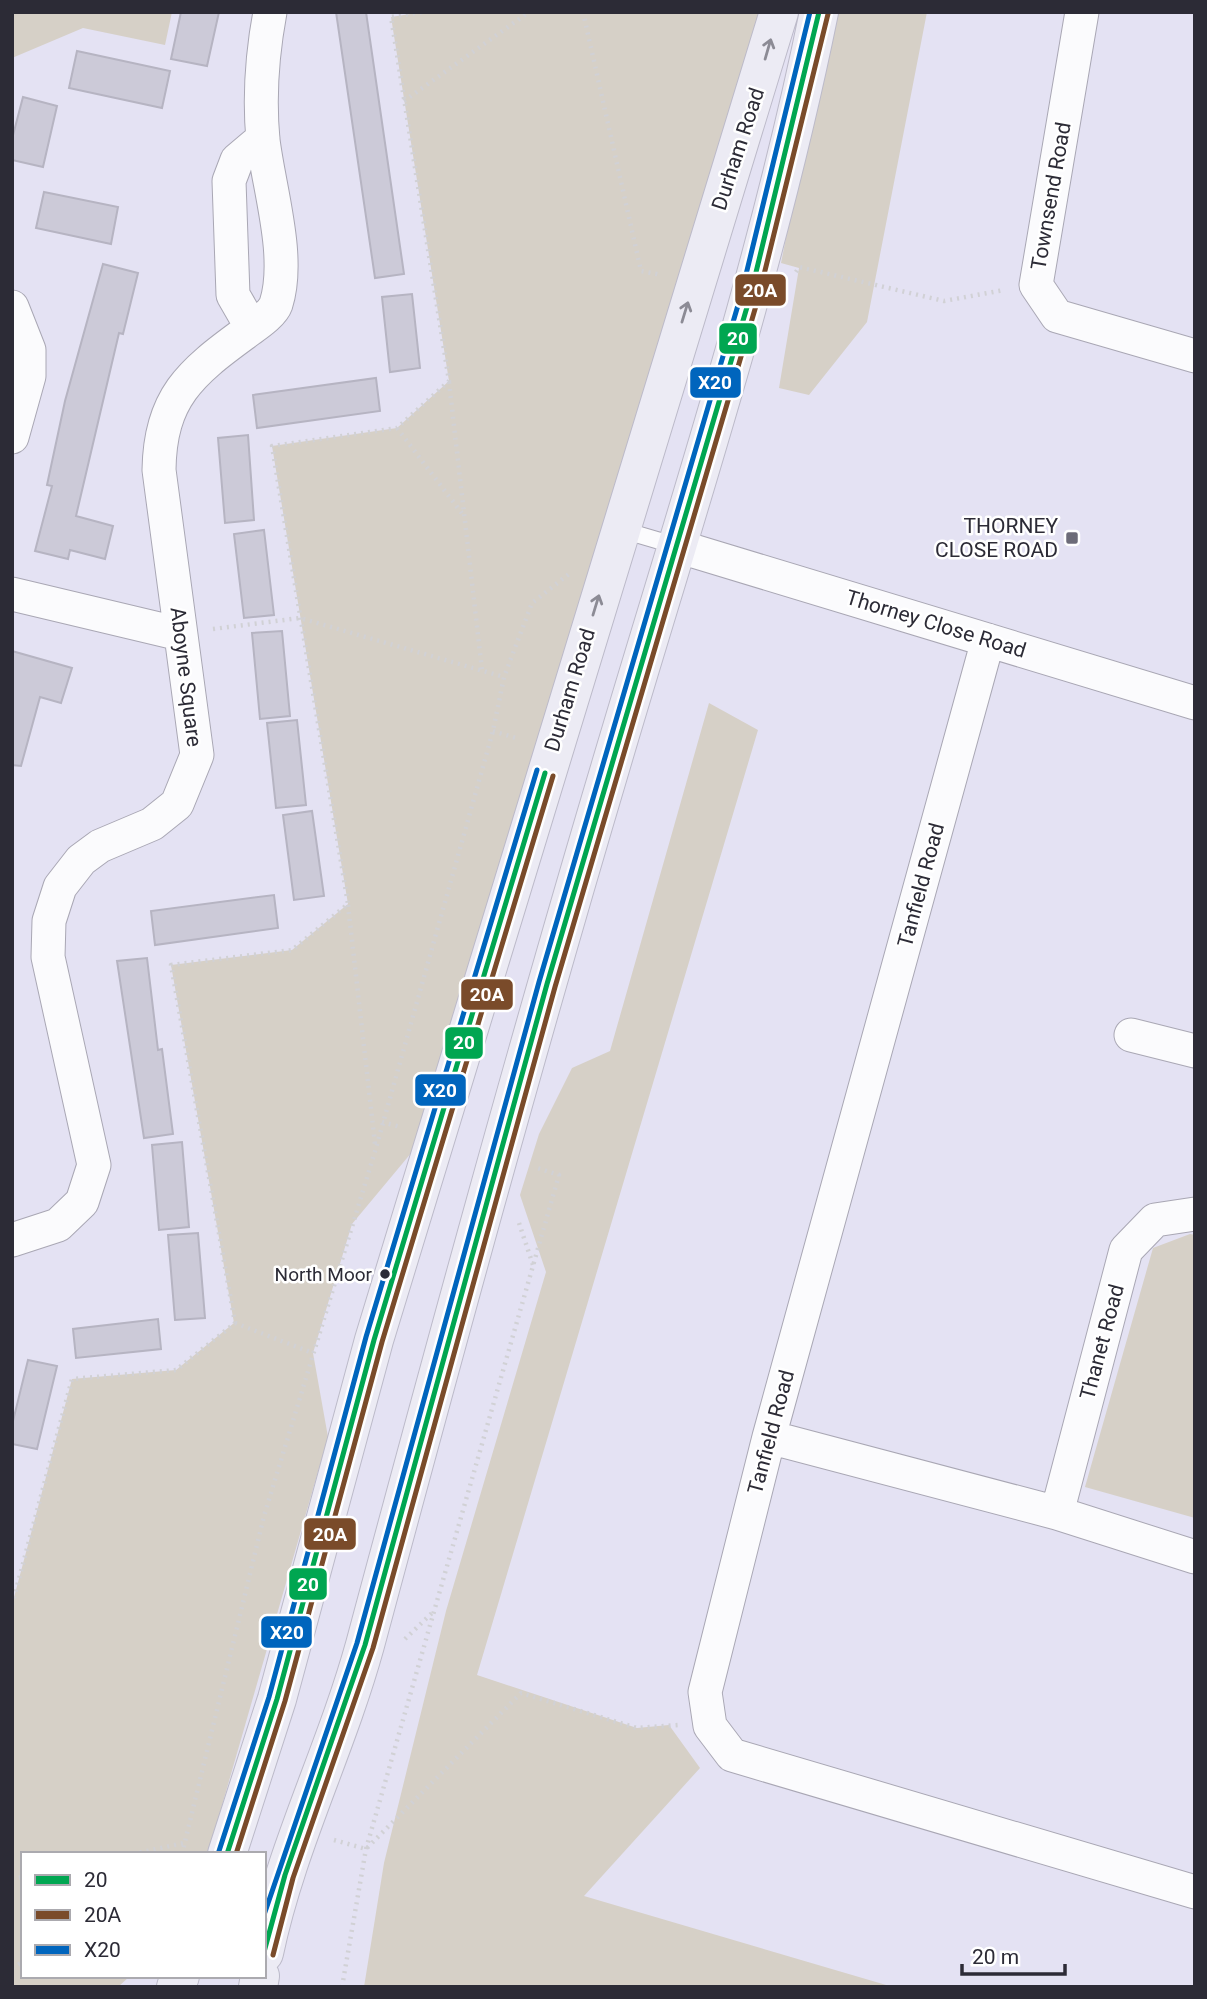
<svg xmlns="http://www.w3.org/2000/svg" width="1207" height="1999" font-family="Roboto,sans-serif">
<rect width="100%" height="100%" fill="#e4e2f3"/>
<path fill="#d6d0c7" d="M12 12H172L165 45 83 28 12 58Z
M423 12H759L412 1152 352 1224 313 1353 328 1437 208 1854H23V1976H130L118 1987H12V1605L72 1379 176 1370 234 1323 171 965 292 950 348 904 272 446 397 428 449 381 391 17Z
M831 12H927L867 322 809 395 779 388 799 268 781 263Z
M709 703 758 730 477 1675 637 1728 669 1725 700 1768 584 1896 893 1987H364L384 1863 446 1611 546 1272 520 1195 539 1134 572 1068 610 1051Z
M1190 1234 1195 1235V1518L1085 1487 1153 1248Z"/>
<path fill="#cccad8" stroke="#b6b4c2" stroke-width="2" d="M181 12H219L207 66 171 59Z
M336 12H366L404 274 375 278Z
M77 51 170 71 162 108 69 88Z
M23 97 57 106 43 167 12 160V139Z
M44 192 118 207 111 244 36 228Z
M103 264 138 273 123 334 119 333 76 516 113 526 105 559 70 550 68 559 35 551 52 486 47 485 65 401Z
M412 294 420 368 390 372 382 297Z
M376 378 380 411 257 428 253 395Z
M248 435 254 520 225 523 218 438Z
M264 530 274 615 244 618 234 534Z
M282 631 290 716 260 719 252 633Z
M12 651 72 668 61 703 40 697 21 766 12 765Z
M297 720 306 805 276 808 267 723Z
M312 811 324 896 294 900 283 815Z
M274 895 278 928 155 945 151 911Z
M147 958 158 1050 162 1049 173 1134 144 1138 117 961Z
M182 1142 189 1227 159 1230 152 1145Z
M198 1233 205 1318 175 1320 168 1235Z
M158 1319 161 1349 76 1358 73 1329Z
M28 1360 57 1366 37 1449 12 1444V1425Z"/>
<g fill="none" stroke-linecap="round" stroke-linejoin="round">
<defs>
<path id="lane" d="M619 529 677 546"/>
<path id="street" d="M1082 12 1036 285 1057 316 1195 356
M12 307 29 350V376L12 437
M252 328 233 295 229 181 237 160 263 138
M677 546 1195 703
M12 594 180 634
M988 640 769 1437 705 1692 710 1726 732 1755 1195 1892
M1131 1035 1195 1051
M12 1240 58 1225 82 1202 94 1165 48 957 49 921 60 887 81 860 100 846 152 824 177 804 197 755 159 470C160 398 190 373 245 333 254 326 272 315 276 304 291 257 269 189 263 140 259 97 262 55 270 12
M769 1437 1057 1513 1195 1557
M1057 1513 1126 1250 1155 1220 1195 1214"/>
<path id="highway" d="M227 1854 277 1699 374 1340 779 12
M264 1953C286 1847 336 1750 365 1645 444 1351 524 1057 611 765 685 515 767 268 819 12
M176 1987 180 1976
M258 1987 260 1976"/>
</defs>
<use href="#lane" stroke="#a9a7b4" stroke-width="18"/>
<use href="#street" stroke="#a9a7b4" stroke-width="35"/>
<use href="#highway" stroke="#bcbac9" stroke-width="40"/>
<path stroke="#d1d1d5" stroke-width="4.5" stroke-dasharray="2 5" stroke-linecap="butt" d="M583 12 641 271 662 275
M404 101 529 12
M796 272 799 267 944 301 1004 290
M449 382 482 670
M397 428 464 516
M213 629 300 618 504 677
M493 731 519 739
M348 905 375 1144
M382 1122 401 1127
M519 1223 534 1268
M235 1323 313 1353
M12 1605 72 1379 176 1370 235 1323 171 965 292 950 348 904 272 446 397 428 449 381 391 17 423 12
M405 1639 434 1611
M334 1840 366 1849 521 1693 637 1728 678 1725
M133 1854 184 1843
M182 1854 264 1516 376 1148 493 731 504 677 532 603 569 574
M12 1879 23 1877
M12 1968 23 1962
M342 1987 366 1849 559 1175 534 1167"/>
<use href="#lane" stroke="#fbfbfd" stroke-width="16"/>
<use href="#street" stroke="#fbfbfd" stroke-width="33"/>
<use href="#highway" stroke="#ecebf4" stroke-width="38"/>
<defs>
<path id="bus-1" d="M227 1854 277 1699 374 1340 545 773
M264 1952 285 1875 365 1645 547 984 750 297 819 12"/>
<path id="bus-2" d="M236 1854 285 1701 382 1342 553 776
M273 1955 293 1878 373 1648 555 987 758 299 828 14"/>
<path id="bus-3" d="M219 1851 269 1697 366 1337 537 770
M264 1915 357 1643 539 982 741 295 810 12"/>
</defs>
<use href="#bus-1" stroke="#fff" stroke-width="10"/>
<use href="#bus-2" stroke="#fff" stroke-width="10"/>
<use href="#bus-3" stroke="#fff" stroke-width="10"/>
<use href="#bus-1" stroke="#00a651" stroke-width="5"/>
<use href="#bus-2" stroke="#7a4b2a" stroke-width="5"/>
<use href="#bus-3" stroke="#0065bd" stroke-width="5"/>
</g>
<defs><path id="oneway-shaft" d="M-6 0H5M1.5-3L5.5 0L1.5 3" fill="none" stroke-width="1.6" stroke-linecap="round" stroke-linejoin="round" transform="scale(1.75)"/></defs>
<g stroke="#8c8b95">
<use href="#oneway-shaft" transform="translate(768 49) rotate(-74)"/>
<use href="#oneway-shaft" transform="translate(685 312) rotate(-73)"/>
<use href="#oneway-shaft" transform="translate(596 605) rotate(-73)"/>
</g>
<rect fill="#6c6b78" stroke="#fff" stroke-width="2.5" x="1065" y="531" width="14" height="14" rx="3.5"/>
<circle fill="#2c2b36" stroke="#fff" stroke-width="2.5" cx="385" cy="1274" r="6"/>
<g text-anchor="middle" stroke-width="5" stroke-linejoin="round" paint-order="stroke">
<g font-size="19" fill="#2c2b36" stroke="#fff" text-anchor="end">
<text x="372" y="1281">North Moor</text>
</g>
<g font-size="21" fill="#2c2b36" stroke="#fff">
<text transform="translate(738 149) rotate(-72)" y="7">Durham Road</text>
<text transform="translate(1051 196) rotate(-80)" y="7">Townsend Road</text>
<text transform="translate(936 624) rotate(17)" y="7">Thorney Close Road</text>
<text transform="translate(186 677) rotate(83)" y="7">Aboyne Square</text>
<text transform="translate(570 690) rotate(-73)" y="7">Durham Road</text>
<text transform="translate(921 885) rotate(-75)" y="7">Tanfield Road</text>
<text transform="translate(1102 1342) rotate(-75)" y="7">Thanet Road</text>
<text transform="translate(771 1432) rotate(-75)" y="7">Tanfield Road</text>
</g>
<g font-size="21" fill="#2c2b36" stroke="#fff" text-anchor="end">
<text x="1058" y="533">THORNEY<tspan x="1058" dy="24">CLOSE ROAD</tspan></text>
</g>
</g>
<g stroke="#fff" stroke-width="2.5">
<rect x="734" y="273" width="53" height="34" rx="7" fill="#7a4b2a"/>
<rect x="718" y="322" width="40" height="33" rx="7" fill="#00a651"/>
<rect x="689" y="366" width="53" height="33" rx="7" fill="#0065bd"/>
<rect x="460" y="978" width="54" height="33" rx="7" fill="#7a4b2a"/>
<rect x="444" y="1026" width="40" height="34" rx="7" fill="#00a651"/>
<rect x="414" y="1073" width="53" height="34" rx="7" fill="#0065bd"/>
<rect x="303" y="1517" width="54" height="34" rx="7" fill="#7a4b2a"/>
<rect x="288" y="1567" width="40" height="34" rx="7" fill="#00a651"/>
<rect x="260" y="1615" width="53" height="34" rx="7" fill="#0065bd"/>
</g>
<g font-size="19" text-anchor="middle" font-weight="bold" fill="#fff">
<text x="760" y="297">20A</text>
<text x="738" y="345">20</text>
<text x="715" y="389">X20</text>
<text x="487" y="1001">20A</text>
<text x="464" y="1049">20</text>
<text x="440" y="1097">X20</text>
<text x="330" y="1541">20A</text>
<text x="308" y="1591">20</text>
<text x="287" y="1639">X20</text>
</g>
<rect width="1207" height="1999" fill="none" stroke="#2c2b36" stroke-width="28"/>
<rect x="21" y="1852" width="245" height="126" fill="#ffffff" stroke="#abaaaf" stroke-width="2"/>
<rect x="35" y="1875" width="35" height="10" fill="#00a651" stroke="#abaaaf" stroke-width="2"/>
<text x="84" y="1887" font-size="21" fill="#2c2b36">20</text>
<rect x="35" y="1910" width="35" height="10" fill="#7a4b2a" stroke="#abaaaf" stroke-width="2"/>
<text x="84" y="1922" font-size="21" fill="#2c2b36">20A</text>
<rect x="35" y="1945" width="35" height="10" fill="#0065bd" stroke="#abaaaf" stroke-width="2"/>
<text x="84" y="1957" font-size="21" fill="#2c2b36">X20</text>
<path d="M962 1964v10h103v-10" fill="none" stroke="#2c2b36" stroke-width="3.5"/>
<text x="972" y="1964" font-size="21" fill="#2c2b36" stroke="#ffffff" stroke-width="5" paint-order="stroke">20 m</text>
</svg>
